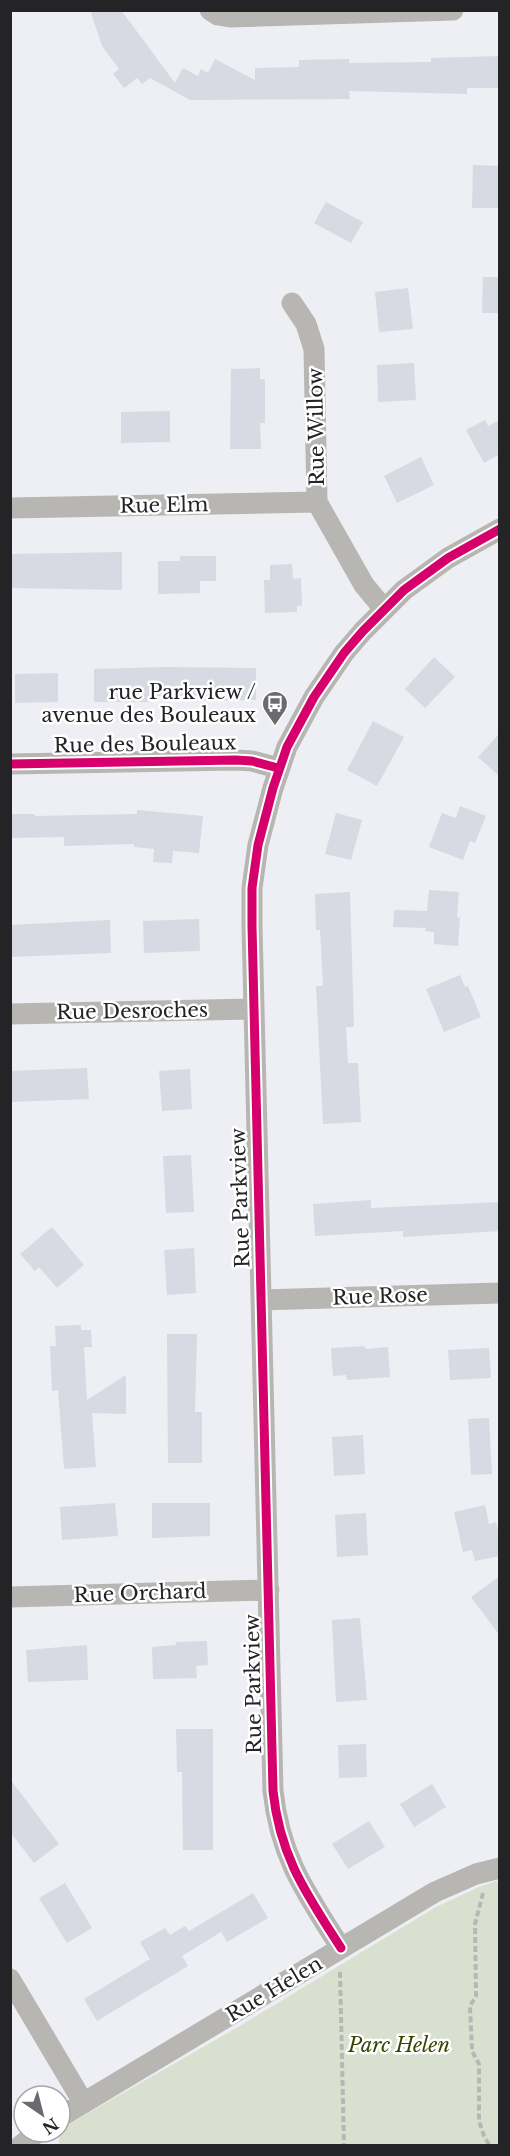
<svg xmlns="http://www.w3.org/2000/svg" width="510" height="2156" font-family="'Libre Baskerville',serif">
<rect width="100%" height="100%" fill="#eeeff4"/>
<path fill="#dae0cf" d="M499 1880V2145H59C58 2136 62 2131 69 2124L243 2024 436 1907 479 1887Z"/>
<path fill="#d7d9e3" d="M90 10H121L175 83 183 68 198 76 201 69 208 73 215 59 255 80V68L299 67V60L349 59V63L431 62V58L500 56V88H467V94L349 91 350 99 190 100 150 78 142 84 137 78 124 88 113 74 119 69 102 46Z
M473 165 500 166V208H472Z
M326 202 363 222 351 243 314 223Z
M483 277H500V313H482Z
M408 288 413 329 379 332 375 292Z
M414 363 416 400 378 402 377 365Z
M260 368V379H265V423H260L261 449H230L231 369Z
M170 411V442L121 443V412Z
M485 420 488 426 500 420V454L484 463 466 430Z
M421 457 434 485 397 503 384 476Z
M122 552V590L10 588V554Z
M180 556H216V581H200V593L158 594V561H180Z
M292 564 293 579 301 578 302 606H297V612L265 613 264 580H270V565Z
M434 657 455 677 425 708 405 689Z
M164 667 256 668V700L204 701V696H150V702H94V669Z
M58 673V702L15 703V674Z
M373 721 404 737 377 786 347 770Z
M500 733V777L478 757Z
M460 806 486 816 475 843 470 841 463 860 429 847 442 813 456 818Z
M137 810 203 816 199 853 173 851 172 863 153 862 154 849 134 847V844L64 846V837L10 838V814H35V816L137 814Z
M336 813 362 820 351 860 325 854Z
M429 890 459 892 457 917 460 918 458 946 434 944V932L425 931 426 928 393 927 394 910 427 911Z
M350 892 354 1027H346L348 1063H358L361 1122 323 1124 316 986H323L320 930H316L315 894Z
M199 919 200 951 144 953 143 921Z
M110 920 111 953 10 957V925Z
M460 975 465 987 468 986 481 1017 444 1032 426 989Z
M87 1068 89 1099 10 1102V1071Z
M190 1069 192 1109 162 1111 159 1071Z
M191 1155 194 1212 166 1213 163 1156Z
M371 1200V1208L500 1202V1231L403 1237V1231L315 1236 313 1204Z
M52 1227 84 1265 57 1288 39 1267 35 1271 20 1254Z
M194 1248 196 1293 167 1295 164 1250Z
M81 1325V1330H91L92 1347H84L87 1400 126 1375V1414L92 1413 96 1467 64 1469 58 1390 52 1391 50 1346H56L55 1326Z
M167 1334H197L195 1412H202V1463H168Z
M365 1346V1349L388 1347 390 1377 347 1380 346 1375 333 1376 331 1348Z
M489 1348 491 1378 450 1380 448 1350Z
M489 1418 492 1474 471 1475 468 1419Z
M363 1435 365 1474 334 1476 332 1437Z
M115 1503 118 1536 62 1540 60 1507Z
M152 1503H210V1536L152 1538Z
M485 1505 489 1524 496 1522 500 1539V1556L475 1561 472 1550 463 1552 454 1512Z
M366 1513 368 1555 337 1557 335 1515Z
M500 1576V1636L471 1597Z
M360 1618 367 1700 336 1702 332 1620Z
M207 1641 208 1665 196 1666 197 1678 153 1679 152 1647 176 1645V1642Z
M87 1645 88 1680 28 1682 26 1650Z
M176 1729H213V1850H183L182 1772H177Z
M366 1744 367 1777 339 1778 338 1745Z
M10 1779 59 1844 34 1863 10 1832Z
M432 1784 446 1807 414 1827 400 1804Z
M369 1821 385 1847 348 1869 332 1844Z
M65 1883 92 1928 67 1943 39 1898Z
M253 1893 268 1918 227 1942 221 1932 182 1956 188 1966 97 2021 84 1999 150 1959 140 1942 165 1928 170 1935 185 1926 189 1931Z"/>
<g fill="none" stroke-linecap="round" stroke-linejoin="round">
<path stroke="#b8b7b5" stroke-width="4" stroke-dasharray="6 3" stroke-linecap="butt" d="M483 1893 475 1924 476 1996 470 2006 472 2051 479 2064V2121L484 2136 490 2146
M340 1972 344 2146"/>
<path stroke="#b8b6b2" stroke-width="21" d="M210 10 218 15 230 17 453 10
M292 303 306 324 314 349 317 502 364 585 384 609
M10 508 317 502
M10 764 236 760 252 761 278 768
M10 1014 253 1009
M261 1300 500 1293
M10 1597 269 1590
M341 1948C306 1893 280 1857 273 1791L252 926V888L258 845 273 788 287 747 314 697 344 653 363 631 404 590 448 558 500 529
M10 1979 83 2102
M60 2117 435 1892 476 1874 500 1868
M20 2146 38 2132"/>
<defs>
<path id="cycleway" d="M10 764 236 760 252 761 278 768
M341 1948C306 1893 280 1857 273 1791L252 926V888L258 845 273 788 287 747 314 697 344 653 363 631 404 590 448 558 500 529"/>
</defs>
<use href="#cycleway" stroke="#fff" stroke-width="13"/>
<use href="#cycleway" stroke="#d6006c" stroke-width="9"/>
</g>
<defs>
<symbol id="bus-pin" viewBox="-11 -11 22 30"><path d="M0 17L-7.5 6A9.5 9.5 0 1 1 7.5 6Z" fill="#6b6b6f" stroke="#fff"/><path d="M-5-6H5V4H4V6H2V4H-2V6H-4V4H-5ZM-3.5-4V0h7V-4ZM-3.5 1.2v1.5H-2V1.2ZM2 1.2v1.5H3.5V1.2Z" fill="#fff"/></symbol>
</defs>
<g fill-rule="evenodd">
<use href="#bus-pin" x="260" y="689" width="30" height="40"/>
</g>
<g text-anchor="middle" stroke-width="5" stroke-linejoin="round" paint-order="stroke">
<g font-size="20" fill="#242427" stroke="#fff">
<text transform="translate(316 427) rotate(-91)" y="7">Rue Willow</text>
<text transform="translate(164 505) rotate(-1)" y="7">Rue Elm</text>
<text transform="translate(145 744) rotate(-1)" y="7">Rue des Bouleaux</text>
<text transform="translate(132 1011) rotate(-1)" y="7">Rue Desroches</text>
<text transform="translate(240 1198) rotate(-92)" y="7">Rue Parkview</text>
<text transform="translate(380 1296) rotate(-2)" y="7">Rue Rose</text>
<text transform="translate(140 1593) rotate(-2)" y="7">Rue Orchard</text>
<text transform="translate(253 1684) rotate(-91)" y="7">Rue Parkview</text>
<text transform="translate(274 1989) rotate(-31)" y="7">Rue Helen</text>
</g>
<g font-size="20" fill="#242427" stroke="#fff" text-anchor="end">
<text x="256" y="699">rue Parkview /<tspan x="256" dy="23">avenue des Bouleaux</tspan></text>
</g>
<g font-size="20" font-style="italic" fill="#384401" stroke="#fff">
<text x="399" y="2052">Parc Helen</text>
</g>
</g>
<rect width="510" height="2156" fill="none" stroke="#242427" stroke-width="24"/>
<g transform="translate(42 2114) rotate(145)"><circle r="28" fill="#ffffff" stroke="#a7a7a9" stroke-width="1.5"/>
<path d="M0-4.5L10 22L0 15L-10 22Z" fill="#6b6b6f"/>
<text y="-9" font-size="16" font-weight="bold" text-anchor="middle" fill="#242427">N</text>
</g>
</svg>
